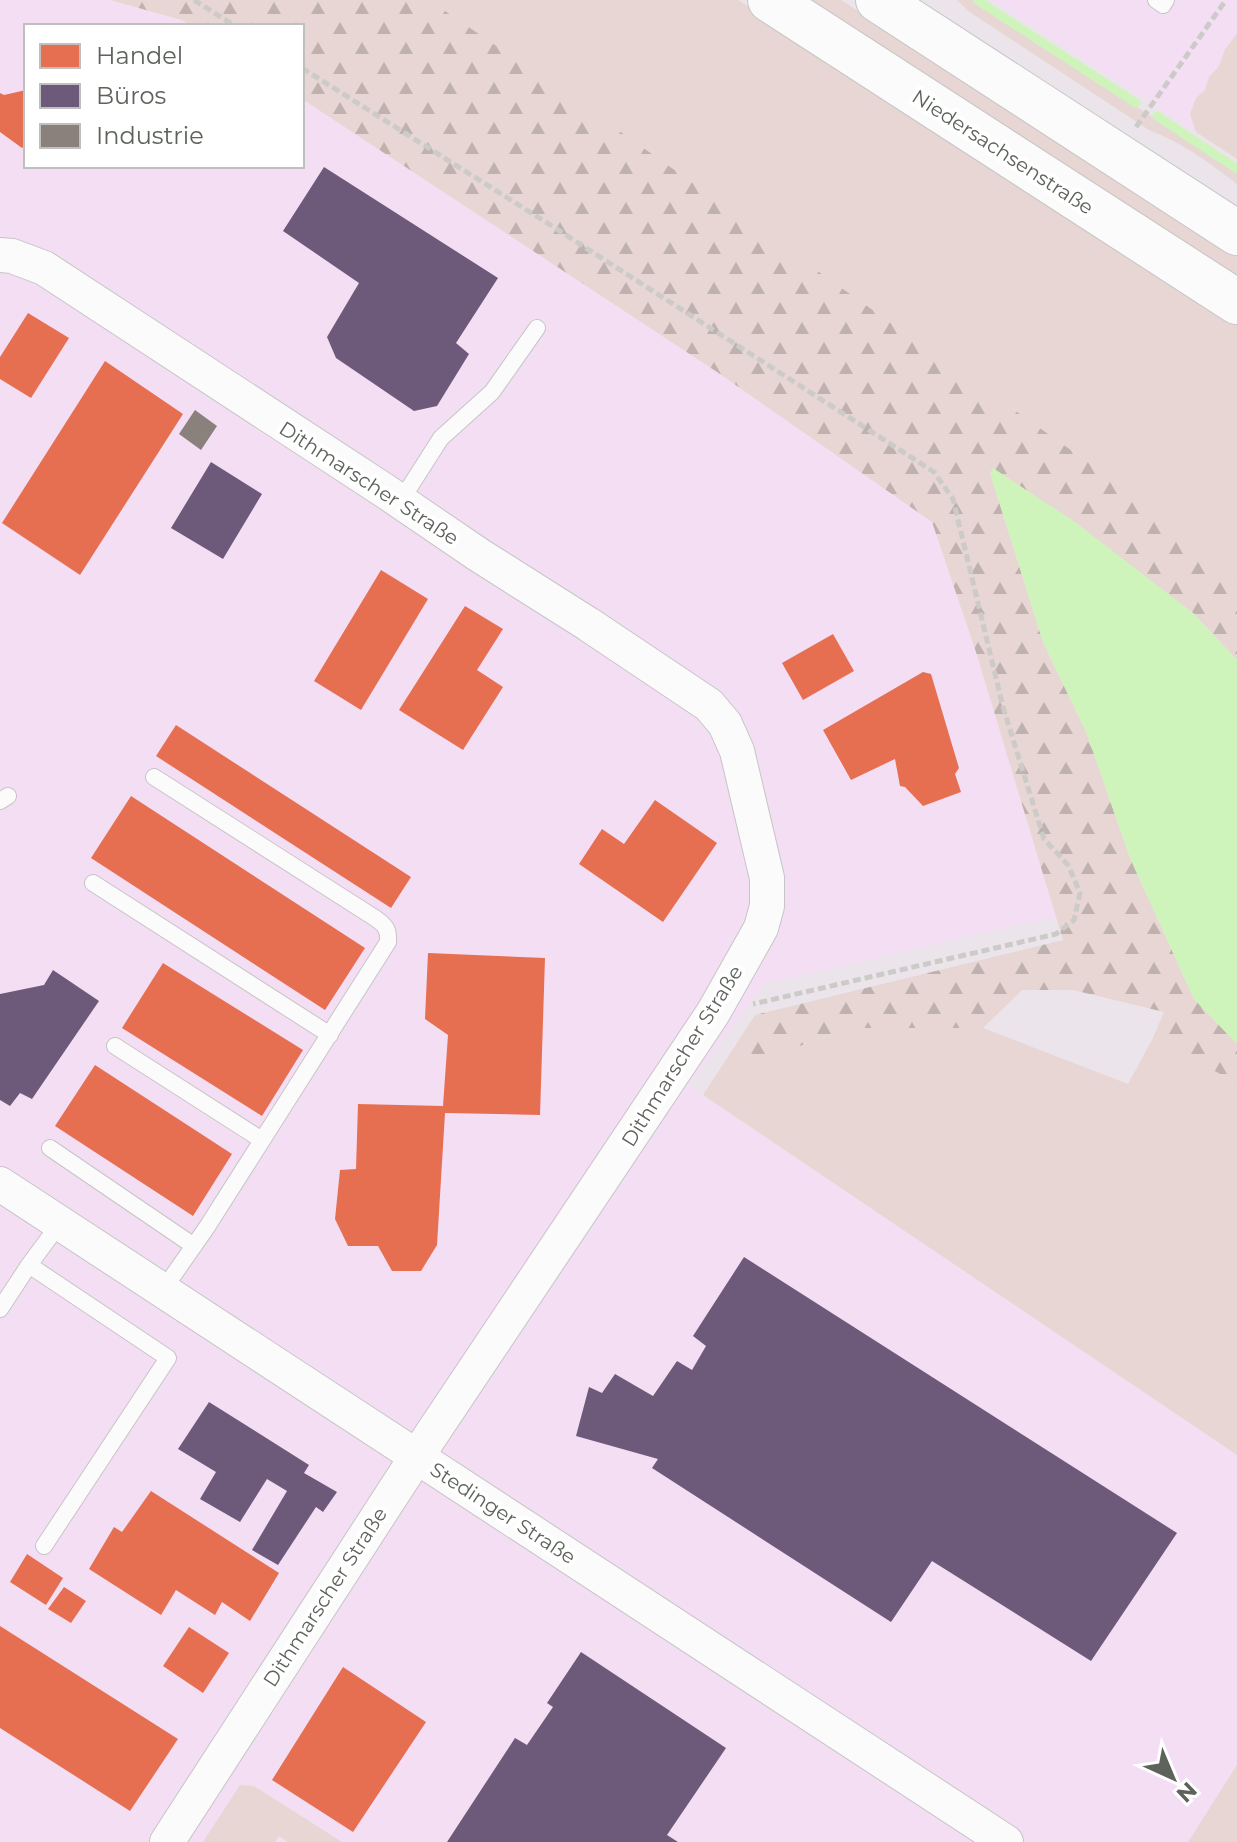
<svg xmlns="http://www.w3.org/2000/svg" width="1237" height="1842" font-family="Montserrat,sans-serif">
<defs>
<pattern id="forest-firs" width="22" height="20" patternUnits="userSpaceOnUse" patternTransform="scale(2)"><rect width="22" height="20" fill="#e7d6d3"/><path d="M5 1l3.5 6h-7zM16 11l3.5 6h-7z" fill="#beb1ae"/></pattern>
</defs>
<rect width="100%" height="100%" fill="#ebe5eb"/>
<path fill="#f4def4" d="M0 0H110L182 20 191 26H26V166H302V99L717 372 932 522 976 652 1057 916 764 984 689 1086 1237 1455V1765L1188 1842H0Z
M991 0H1237V159L1196 132Z"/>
<path fill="#e7d6d3" d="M429 0H738L1237 324V577L1184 530 577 101Z
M810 0H841L1237 257V277Z
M957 0H975L1037 43 1237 171V184C1210 163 1181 142 1149 130L968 11Z
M1237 34V159L1196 132 1190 114 1196 98 1205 90 1209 77 1219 66 1225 49Z
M849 1028H983L1128 1084 1153 1038 1237 1083V1455L703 1095 735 1046 754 1063Z
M1237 1765V1842H1188Z
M240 1785 254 1786 342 1842H288L279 1836 275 1842H203Z"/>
<path fill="url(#forest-firs)" d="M110 0H429L577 101 1184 530 1237 577V660L1193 613 990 473 1043 642 1087 734 1130 858 1194 999 1237 1044V1083L1153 1038 1164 1012 1073 990H1022L983 1028H849L754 1063 735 1046 755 1015 1063 940 976 652 932 522 717 372 302 99V26H191L182 20Z"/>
<path fill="#cef4bb" d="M993 468 1075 522 1193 613 1237 660V1044L1194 999 1130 858 1087 734 1043 642 990 473Z"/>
<path fill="#e76f51" d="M26 90V144L22 148 0 132V93L4 95Z
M28 313 69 338 31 398 0 379V357Z
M105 361 183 414 80 575 2 523Z
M381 570 428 599 361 710 314 681Z
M465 606 503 629 477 670 503 687 463 750 399 710Z
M833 634 854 671 803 700 782 663Z
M923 672 931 674 959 768 955 774 961 792 923 806 905 787 900 786 895 759 851 780 823 730Z
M176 725 411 877 391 908 156 756Z
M131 796 365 948 325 1010 91 858Z
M655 800 717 843 663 922 579 864 602 829 624 844Z
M428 953 545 958 540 1115 445 1113 437 1245 421 1271H392L378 1246H348L335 1219 340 1170 356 1169 358 1104 443 1106 448 1035 425 1019Z
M163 963 303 1050 262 1116 122 1028Z
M95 1065 232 1154 193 1216 55 1126Z
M151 1491 279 1573 250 1621 222 1602 215 1615 176 1590 161 1615 89 1569 114 1527 122 1532Z
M27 1554 63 1578 46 1605 10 1582Z
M64 1587 86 1601 71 1623 48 1609Z
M0 1626 178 1739 130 1811 0 1728Z
M189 1627 229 1653 203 1693 163 1666Z
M343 1667 426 1722 353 1832 272 1780Z"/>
<path fill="#6d597a" d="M324 167 498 278 456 343 469 354 437 406 414 411 336 358 327 337 359 283 283 231Z
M211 462 262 494 223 559 171 528Z
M53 970 99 1001 32 1099 20 1093 10 1106 0 1100V994L44 985Z
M744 1257 1177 1533 1091 1661 932 1561 891 1622 652 1468 658 1459 576 1436 589 1387 602 1393 615 1374 653 1396 677 1361 692 1370 706 1346 693 1336Z
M209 1402 309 1465 304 1473 337 1492 323 1512 316 1507 278 1565 252 1550 287 1491 267 1479 240 1522 200 1499 216 1472 178 1449Z
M581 1652 726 1748 667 1835 678 1842H447L515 1738 527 1745 553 1707 547 1703Z"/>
<path fill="#8a817c" d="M195 410 217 426 201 450 179 434Z"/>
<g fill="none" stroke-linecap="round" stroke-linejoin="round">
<path stroke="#cef4bb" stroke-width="9" d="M977 0 1136 103
M1157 116 1237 169"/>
<defs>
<path id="lane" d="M1156 0 1163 5 1166 0
M400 502 441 438 492 392 537 328
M154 777 375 918C385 925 389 929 388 942L207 1227 163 1290
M0 801 8 796
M93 883 330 1035
M115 1046 262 1140
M50 1148 194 1246
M29 1265 168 1358 44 1546
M0 1309 29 1265 60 1223"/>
<path id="street" d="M0 255 12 256 44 268 385 491 479 555 588 624 709 705 725 724 737 751 767 878V906L761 928 713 1013 417 1456 167 1842
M0 1184 1006 1842"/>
<path id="secondary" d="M770 0 1237 302
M878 0 1237 233"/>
</defs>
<use href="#lane" stroke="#c6c5c5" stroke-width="18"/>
<use href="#street" stroke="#c6c5c5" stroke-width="36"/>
<use href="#secondary" stroke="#c5c5c5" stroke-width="46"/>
<path stroke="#cccbc8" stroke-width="5" stroke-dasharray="8 4" stroke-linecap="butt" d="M194 0 235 26
M302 68 552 226 934 472 953 499 1003 707 1044 839 1068 865 1080 893 1074 920 1056 934 753 1004
M1136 127 1226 0"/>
<use href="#lane" stroke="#fcfbfc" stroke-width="16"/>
<use href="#street" stroke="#fcfbfc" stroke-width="34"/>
<use href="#secondary" stroke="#fcfbfc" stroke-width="44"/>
</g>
<g text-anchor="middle" stroke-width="8" stroke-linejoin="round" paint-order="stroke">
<g font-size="20" fill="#5d635b" stroke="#fff">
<text transform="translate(1003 152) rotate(33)" y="7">Niedersachsenstraße</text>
<text transform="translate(369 483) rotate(33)" y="7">Dithmarscher Straße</text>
<text transform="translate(682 1056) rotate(-58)" y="7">Dithmarscher Straße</text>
<text transform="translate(503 1513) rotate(33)" y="7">Stedinger Straße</text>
<text transform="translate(325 1597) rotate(-57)" y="7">Dithmarscher Straße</text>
</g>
</g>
<rect x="24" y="24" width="280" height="144" fill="#ffffff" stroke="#bec1bd" stroke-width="2"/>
<rect x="40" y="44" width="40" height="24" fill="#e76f51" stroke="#bec1bd" stroke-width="2"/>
<text x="96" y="64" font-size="24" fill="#5d635b">Handel</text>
<rect x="40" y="84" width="40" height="24" fill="#6d597a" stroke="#bec1bd" stroke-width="2"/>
<text x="96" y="104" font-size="24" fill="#5d635b">Büros</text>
<rect x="40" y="124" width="40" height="24" fill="#8a817c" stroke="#bec1bd" stroke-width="2"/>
<text x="96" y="144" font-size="24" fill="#5d635b">Industrie</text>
<g transform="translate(1173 1778) rotate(136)" stroke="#ffffff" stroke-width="6" paint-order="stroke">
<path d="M0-6L14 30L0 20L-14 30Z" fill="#5d635b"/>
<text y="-12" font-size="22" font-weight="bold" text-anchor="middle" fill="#5d635b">N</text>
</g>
</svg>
